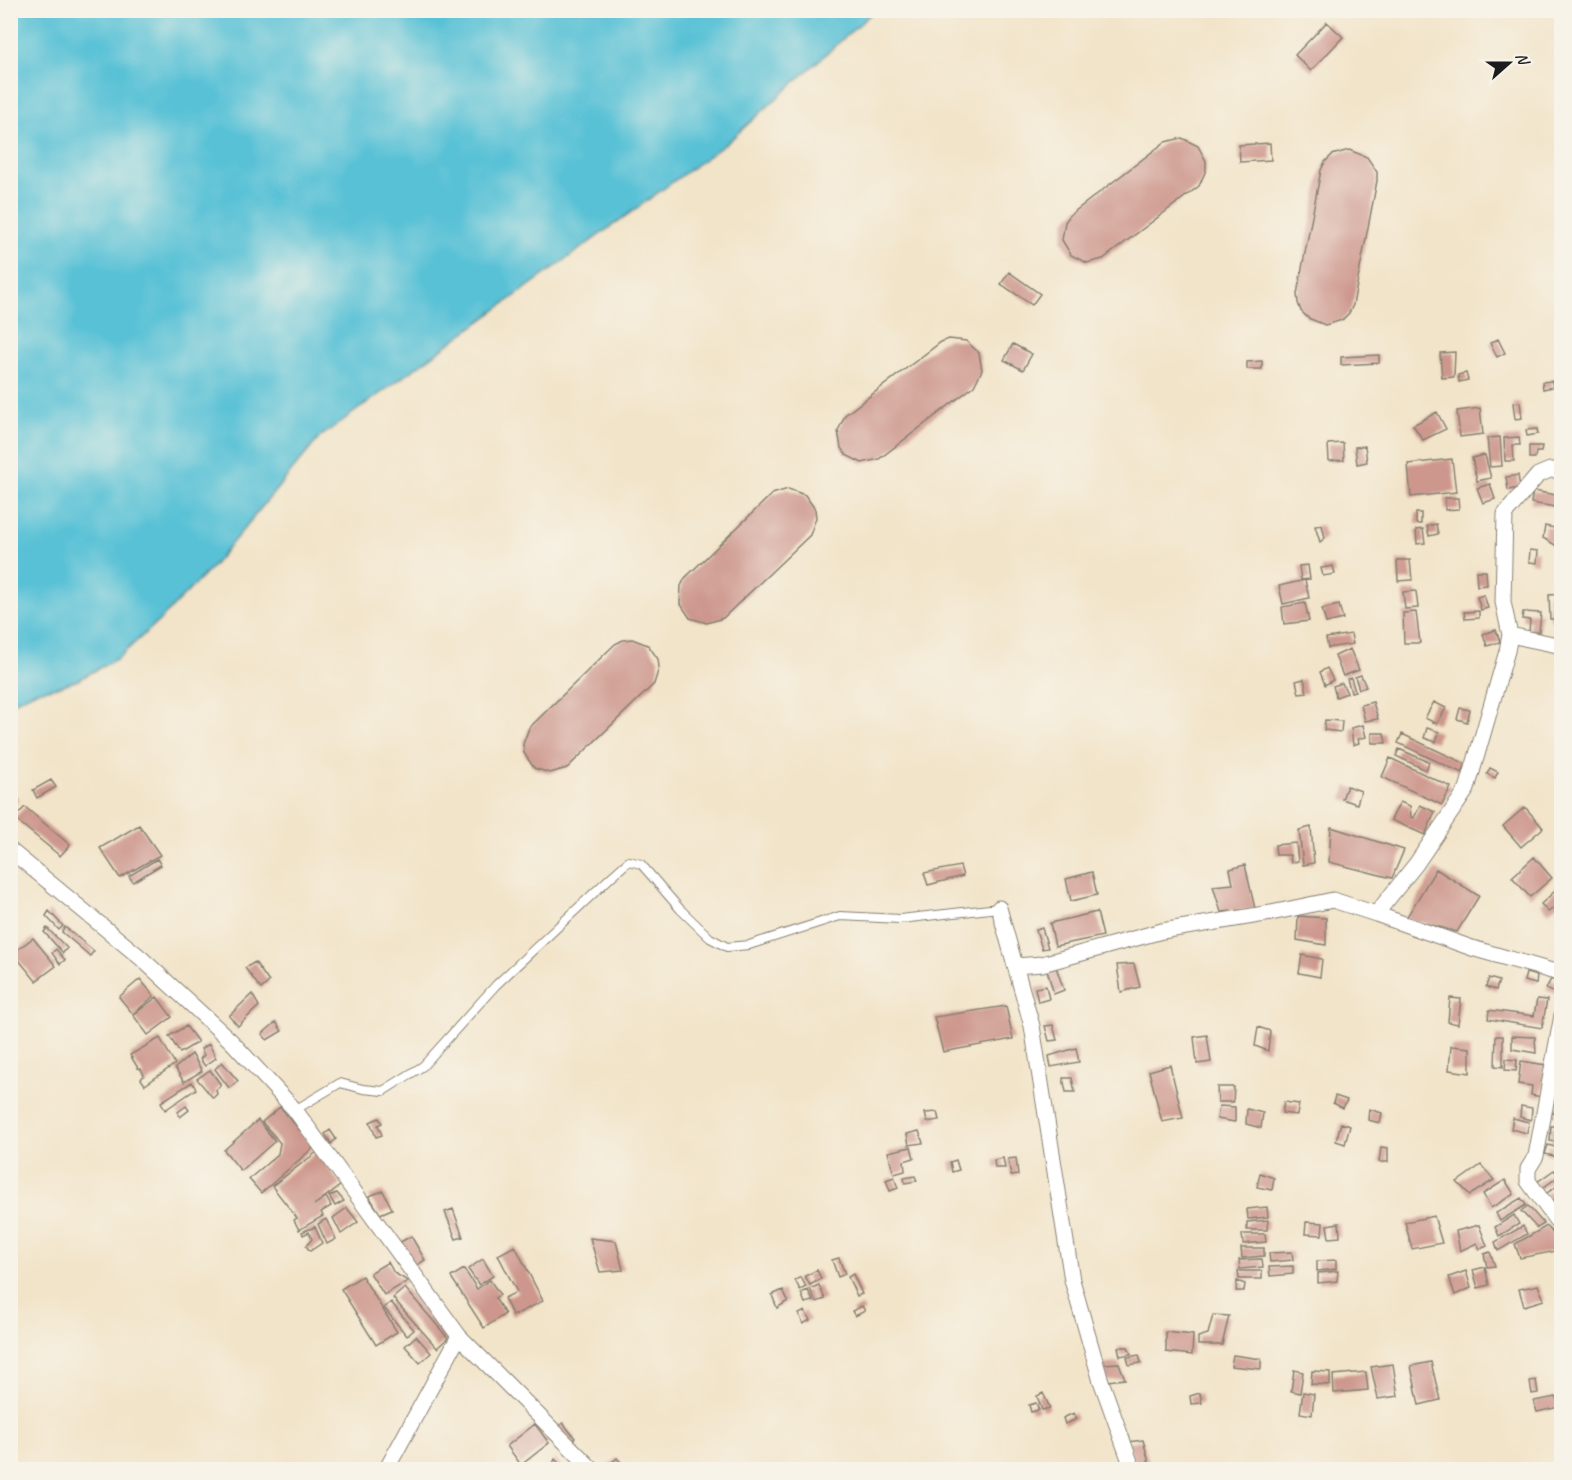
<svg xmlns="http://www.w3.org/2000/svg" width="1572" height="1480" font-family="Caveat,sans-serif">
<rect width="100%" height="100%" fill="#f7f3e8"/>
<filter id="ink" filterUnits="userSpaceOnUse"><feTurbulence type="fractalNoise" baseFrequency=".0167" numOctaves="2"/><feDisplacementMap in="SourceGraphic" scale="12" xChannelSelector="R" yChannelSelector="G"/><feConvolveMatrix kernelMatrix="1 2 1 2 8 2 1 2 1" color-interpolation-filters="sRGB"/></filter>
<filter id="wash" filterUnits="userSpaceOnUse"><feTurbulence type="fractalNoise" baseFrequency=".008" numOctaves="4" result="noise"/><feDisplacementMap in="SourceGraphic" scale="24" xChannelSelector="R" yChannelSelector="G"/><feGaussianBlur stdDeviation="1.35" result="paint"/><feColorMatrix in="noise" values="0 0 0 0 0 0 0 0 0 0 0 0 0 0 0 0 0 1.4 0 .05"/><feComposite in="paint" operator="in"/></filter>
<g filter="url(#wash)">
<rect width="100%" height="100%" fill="#f2e4c9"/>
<path fill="#59c1d6" stroke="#3a6e79" stroke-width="1.5" d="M11 10H874V11L728 142 320 437 212 567 161 619 118 658 78 680 57 687 36 691 11 703Z"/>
<g id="blocks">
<path fill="#cd978d" d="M1327 22 1343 37 1311 71 1295 55Z
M1182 138 1198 146 1206 161V170L1199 186 1103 259 1087 263 1071 255 1062 240 1065 222 1070 215 1165 142Z
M1270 143 1271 160 1240 162 1239 145Z
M1349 150 1367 157 1377 172V181L1353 305 1349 313 1342 320 1325 325 1308 318 1301 311 1298 303 1297 294 1321 170 1325 162 1332 155Z
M1009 272 1040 294 1032 305 1001 284Z
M949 339 966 341 979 353 982 370 974 386 879 459 862 463 846 455 841 448 838 431 845 415 941 342Z
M1498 339 1505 353 1497 357 1490 343Z
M1013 344 1032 354 1023 370 1004 360Z
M1455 352 1454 377 1442 378 1440 353Z
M1379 355V363L1341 365V357Z
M1262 361V369H1247V362Z
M1466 373 1468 380 1459 382 1458 375Z
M1552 381 1553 387 1543 389 1542 382Z
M1520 402 1522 418 1515 419 1513 403Z
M1480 408 1483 434 1460 437 1457 411Z
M1437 412 1446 429 1423 440 1413 425Z
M1537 429 1538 434 1527 436 1526 430Z
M1500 437 1502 466 1490 467 1487 438Z
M1519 437 1520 445H1513L1514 461H1505L1504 438Z
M1343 443 1344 460 1329 461 1328 444Z
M1365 446 1367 462 1357 464 1355 447Z
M1529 446H1542L1541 452H1536L1535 458H1529Z
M1485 455 1491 478 1477 481 1472 458Z
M1452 459 1456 492 1411 497 1408 464Z
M1518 475 1520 488 1508 490 1506 477Z
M1490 484 1495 499 1483 503 1477 488Z
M788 489 805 495 815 509 816 518 810 535 723 618 707 623 690 618 680 603 681 586 685 578 772 494Z
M1533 491 1562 496V508L1531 503Z
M1445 498H1458L1459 509 1445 510Z
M1416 513H1421V524H1416Z
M1436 524 1438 534 1429 536 1427 526Z
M1322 525 1325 538 1320 542 1315 526Z
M1545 526 1560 529 1557 546 1543 538Z
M1423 529 1425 543 1417 544 1416 530Z
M1530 550 1538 551 1537 563 1529 562Z
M1397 560H1410L1412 580 1398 581Z
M1308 565 1310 579 1301 580 1299 566Z
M1333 566 1335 574 1323 576 1321 568Z
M1476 571H1486L1487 585 1477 586Z
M1305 580 1309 598 1283 604 1279 586Z
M1416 591 1418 608 1405 609 1403 592Z
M1562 594V619H1550L1549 595Z
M1484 595 1488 608 1481 610 1477 597Z
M1305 603 1309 621 1284 624 1282 607Z
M1339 605 1343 619 1326 623 1322 609Z
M1479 611V618L1465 619 1464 612Z
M1416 612 1420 643H1404L1403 613Z
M1523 612 1541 613 1539 632H1529L1530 620 1522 619Z
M1496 630 1500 642 1487 646 1483 634Z
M1351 634 1353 644 1328 648 1326 638Z
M632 639 648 645 658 659 659 668 654 684 567 768 550 773 534 768 524 753 523 744 529 728 615 644 623 640Z
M1350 649 1359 670 1343 676 1335 656Z
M1327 668 1333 680 1325 685 1320 672Z
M1361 675 1366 687 1359 689 1355 677Z
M1351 678 1355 691 1351 692 1347 679Z
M1304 679 1307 693 1299 694 1296 681Z
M1342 683 1347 693 1336 697 1333 686Z
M1373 702 1378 719 1365 721 1361 705Z
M1434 702 1446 708 1437 724 1425 718Z
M1460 708 1470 710 1467 722 1457 719Z
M1325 720 1342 721 1341 732 1324 730Z
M1363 725 1366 737 1358 739 1359 743 1353 745 1351 728Z
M1427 728 1439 732 1436 742 1424 738Z
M1372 733H1384L1386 743H1372Z
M1402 734 1466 764 1462 773 1398 743Z
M1399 749 1429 762 1426 770 1396 756Z
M1390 758 1451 787 1442 805 1382 777Z
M1490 768 1498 772 1495 778 1487 774Z
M51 780 56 787 37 798 33 790Z
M1347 786 1361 791 1357 804 1342 799Z
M10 790 19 800 10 808Z
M1400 802 1410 806 1411 817 1414 818 1420 805 1435 812 1425 835 1391 820Z
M25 807 70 845 60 856 14 818Z
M1525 807 1543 828 1521 847 1503 826Z
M139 825 160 855 120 878 100 848Z
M1311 827 1314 863 1303 865 1299 830Z
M1331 827 1404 850 1392 878 1329 862Z
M1296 843 1298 861 1291 863 1290 855H1276L1275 845Z
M1534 857 1552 878 1530 897 1512 877Z
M157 859 161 865 133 882 129 876Z
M1245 865 1255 909 1221 912 1213 886 1233 884 1230 869Z
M960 866 963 876 928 885 924 873Z
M1436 869 1479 896 1457 932 1406 918Z
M1092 872 1097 895 1071 901 1066 879Z
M1556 890 1562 898V902L1548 912 1541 904Z
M49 911 63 926 59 930 46 916Z
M1097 912 1103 936 1055 946 1050 923Z
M1298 916 1326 918V945L1297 940Z
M65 927 94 951 90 956 62 932Z
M47 928 67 948 63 953 44 932Z
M1042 928 1048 948 1042 949 1036 930Z
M33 938 56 966 36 981 13 953Z
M56 949 65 960 60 964 52 953Z
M1302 955 1322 959 1320 977 1299 973Z
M255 962 269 982 261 989 245 968Z
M1134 964 1140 987 1121 992 1117 965Z
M1056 967 1064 990 1054 994 1047 970Z
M1526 973 1537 976 1536 984 1524 981Z
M1489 978 1499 981 1496 990 1486 987Z
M140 979 154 996 133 1014 119 997Z
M1551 979 1562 985 1557 994 1546 989Z
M1046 986 1049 999 1038 1002 1035 988Z
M252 994 259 1006 238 1026 229 1016Z
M157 997 172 1017 148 1035 133 1015Z
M1450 998 1461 999 1458 1024 1448 1022Z
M1537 999 1547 1000 1542 1028 1488 1019 1489 1010 1534 1016Z
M1006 1006 1013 1039 943 1052 934 1017Z
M276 1022 282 1031 267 1040 262 1034Z
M1053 1025 1057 1040 1049 1041 1045 1026Z
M186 1026 198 1042 180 1053 169 1036Z
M1258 1027 1270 1031 1268 1051 1255 1046Z
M1207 1035 1211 1062 1197 1064 1194 1037Z
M1496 1036H1503V1067L1495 1066Z
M1512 1036 1535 1037 1536 1053 1512 1049Z
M160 1038 175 1064 145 1085 141 1079 144 1075 141 1069 138 1068 130 1055Z
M209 1044 216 1058 205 1066 200 1059 204 1055 201 1049Z
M1451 1046 1470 1048V1073L1449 1070Z
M1076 1048 1079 1062 1051 1067 1049 1056Z
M192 1054 202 1071 184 1082 175 1068Z
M1506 1059 1517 1060 1516 1071 1505 1070Z
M1521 1061 1546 1065 1542 1097 1531 1095 1532 1086 1518 1084Z
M222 1062 238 1081 229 1088 215 1069Z
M1170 1065 1183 1118 1162 1122 1149 1071Z
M210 1070 221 1085 216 1090 217 1094 213 1098 197 1079Z
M1063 1078H1072L1075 1092H1066Z
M192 1082 196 1089 165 1110 161 1102Z
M1553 1086H1562V1100H1553Z
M1217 1087H1234L1233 1102H1218Z
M1335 1096 1347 1100 1343 1108 1333 1103Z
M1284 1102 1299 1104 1297 1115 1282 1113Z
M1550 1105H1562L1561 1113H1550Z
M186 1106 189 1110 180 1117 178 1112Z
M1219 1106 1235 1107V1122L1217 1119Z
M1521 1106 1532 1108 1531 1120 1520 1117Z
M280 1107 314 1147 261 1193 249 1179 278 1154 280 1143 262 1122Z
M1247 1109 1263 1113 1261 1128 1246 1124Z
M1369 1109 1382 1113 1380 1123 1368 1120Z
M937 1112 939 1120 927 1122 925 1113Z
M379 1118 382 1123 378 1125 382 1135 376 1137 370 1122Z
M1513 1118 1529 1122 1527 1133 1511 1129Z
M258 1120 275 1141 241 1171 224 1150Z
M1341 1123 1350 1126 1345 1144 1336 1141Z
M1551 1126H1562V1142L1550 1141Z
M330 1130 336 1139 331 1144 325 1134Z
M919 1131 923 1143 909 1145 907 1134Z
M1548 1145 1562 1149V1158L1545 1154Z
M911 1147 914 1158 904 1161 905 1171 894 1174 888 1152Z
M1381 1147 1388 1148V1162H1379Z
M317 1152 341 1185 314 1205 326 1197 331 1206 321 1212 323 1216 299 1230 294 1220 297 1218 272 1186Z
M1003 1158 1005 1168H995L994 1160Z
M1016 1158 1018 1175 1011 1176 1008 1159Z
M956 1160 959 1170 952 1172 950 1162Z
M1481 1165 1494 1180 1470 1195 1457 1182Z
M1554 1170 1559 1176 1537 1192 1533 1185Z
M1260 1173 1274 1178 1272 1190 1257 1187Z
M915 1176 917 1181 905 1183 904 1178Z
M894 1177 898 1188 890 1191 886 1180Z
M1505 1180 1514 1194 1491 1208 1483 1194Z
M1562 1183V1195L1547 1205 1541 1197Z
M383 1191 392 1209 380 1214 369 1196Z
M337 1193 344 1201 335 1206 329 1196Z
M1521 1198 1526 1205 1500 1221 1496 1213Z
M1528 1206 1544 1224 1537 1228 1521 1211Z
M1267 1207 1268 1217 1248 1219 1247 1209Z
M347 1208 358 1222 341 1234 333 1218Z
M453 1209 463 1237 456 1239 445 1212Z
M1514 1215 1519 1224 1499 1236 1495 1227Z
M1434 1216 1442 1243 1412 1249 1405 1222Z
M326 1219 336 1239 327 1244 318 1224Z
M1268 1220 1267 1230H1247V1222Z
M1306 1222 1323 1223 1322 1235 1305 1234Z
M1339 1223 1340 1237 1329 1238 1327 1225Z
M1479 1225 1487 1246 1480 1249 1477 1243 1460 1251 1456 1231Z
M1523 1226 1527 1234 1498 1251 1495 1242Z
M1547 1226 1562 1245V1250L1520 1258 1515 1244Z
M315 1227 322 1243 310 1251 306 1246 312 1239 309 1232 303 1235 302 1232Z
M1242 1234H1265L1266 1242 1243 1244Z
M411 1236 425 1260 414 1267 397 1244Z
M590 1238 616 1241 623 1270 600 1272Z
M515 1246 543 1301 513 1316 504 1298 517 1292 498 1255Z
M1241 1248H1264V1256L1242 1258Z
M1292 1252 1293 1260 1270 1262 1269 1253Z
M1490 1252 1495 1266 1487 1267 1484 1254Z
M839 1258 845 1274 838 1277 832 1260Z
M483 1259 493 1276 479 1285 468 1269Z
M1262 1259 1263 1267 1240 1269 1239 1260Z
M1336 1260V1269L1317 1271V1261Z
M388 1262 394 1273 408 1281 384 1295 370 1273Z
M1293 1266V1274L1270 1276 1269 1267Z
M1485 1267 1489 1285 1478 1288 1473 1270Z
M464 1269 477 1289 490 1280 500 1295 495 1298 505 1314 484 1328 451 1277Z
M817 1270 821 1279 810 1285 805 1276Z
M1238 1271H1262V1279H1239Z
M1338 1271 1337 1281 1318 1283V1273Z
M1466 1271 1471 1288 1455 1295 1449 1277Z
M853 1274 862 1294 857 1296 848 1277Z
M362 1276 397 1332 376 1345 341 1289Z
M801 1277 806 1287 800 1290 795 1280Z
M1237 1281 1245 1284 1244 1291H1236Z
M819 1285 825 1299 816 1302 810 1289Z
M1538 1285 1544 1300 1524 1306 1519 1289Z
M405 1288 448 1338 437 1348 393 1298Z
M783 1290 788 1301 777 1308 772 1295Z
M808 1290 813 1301 805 1303 801 1293Z
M391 1302 414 1330 407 1336 384 1308Z
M862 1306 865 1311 855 1316 852 1311Z
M805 1311 810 1320 803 1324 799 1314Z
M1213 1315 1229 1316 1222 1345H1198V1337L1208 1334Z
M1166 1332 1193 1335 1192 1355 1166 1352Z
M416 1336 431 1353 420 1363 405 1346Z
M1118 1347H1128L1131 1354 1120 1356Z
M1139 1355 1141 1363 1129 1365 1127 1357Z
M1233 1355 1261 1359V1369L1231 1366Z
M1431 1362 1440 1400 1419 1405 1411 1366Z
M1119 1363 1125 1379 1107 1381 1103 1364Z
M1393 1364 1398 1396 1378 1399 1371 1367Z
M1294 1370 1303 1372 1300 1393 1291 1391Z
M1312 1371 1330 1372V1385L1311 1384Z
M1366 1372 1368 1390 1334 1393 1333 1375Z
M1536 1380 1538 1393 1532 1394 1530 1381Z
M1303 1392 1314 1394 1312 1415 1300 1413Z
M1043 1393 1050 1408 1042 1410 1037 1396Z
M1200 1393 1202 1403 1191 1404 1190 1396Z
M1556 1397 1559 1407 1537 1412 1534 1401Z
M1036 1403 1039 1410 1031 1412 1029 1405Z
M1074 1413 1077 1419 1065 1424 1063 1418Z
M563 1423 575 1438 569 1445 555 1429Z
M535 1424 549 1443 521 1465 507 1446Z
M1143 1440 1149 1462 1135 1466 1128 1442Z
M617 1458 628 1470H603Z
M555 1459 565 1470H550Z"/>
</g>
</g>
<g filter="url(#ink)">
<use href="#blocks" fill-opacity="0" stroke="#878072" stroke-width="1.5"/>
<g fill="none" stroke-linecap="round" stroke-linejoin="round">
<defs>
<path id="lane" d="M295 1110 340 1083 363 1089 383 1091 423 1066 496 985 612 876 629 861 641 864 680 909 710 938 727 947 749 945 840 916 900 919 999 908"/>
<path id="street" d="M1562 470H1550L1538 475 1505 514 1503 602 1510 635 1507 651 1467 789 1416 864 1376 914 1472 948 1562 974
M1510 635 1562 646
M10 850 141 958 231 1041 295 1110 459 1336 593 1470
M999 908 1032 1026 1072 1280 1100 1378 1133 1470
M1016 966 1042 964 1162 931 1271 913 1333 900 1376 914
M1562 1015 1536 1156 1528 1169V1181L1562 1228
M386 1470 459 1336"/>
</defs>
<use href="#lane" stroke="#878072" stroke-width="10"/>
<use href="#street" stroke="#878072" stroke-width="17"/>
<use href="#lane" stroke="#fff" stroke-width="8"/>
<use href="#street" stroke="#fff" stroke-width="15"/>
</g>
</g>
<rect width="1572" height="1480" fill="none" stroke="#f7f3e8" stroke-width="36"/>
<g transform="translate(1509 63) rotate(69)" stroke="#f7f3e8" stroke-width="4.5" paint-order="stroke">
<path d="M0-4.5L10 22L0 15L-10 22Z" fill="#1c1c1c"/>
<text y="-9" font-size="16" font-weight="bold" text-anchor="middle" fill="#1c1c1c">N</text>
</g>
</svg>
